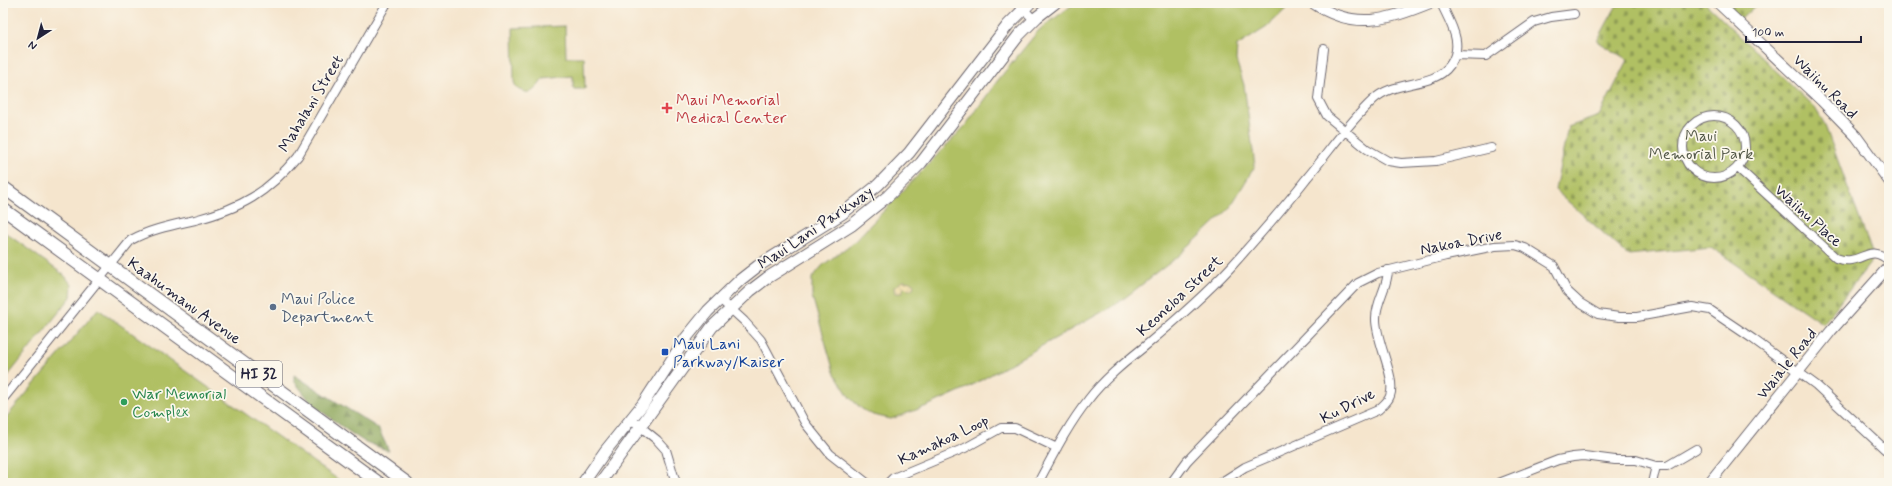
<svg xmlns="http://www.w3.org/2000/svg" width="1892" height="486" font-family="Mynerve,sans-serif">
<defs>
<pattern id="forest-firs" width="22" height="20" patternUnits="userSpaceOnUse"><rect width="22" height="20" fill="#8ca65a"/><path d="M5 1l3.5 6h-7zM16 11l3.5 6h-7z" fill="#72874c"/></pattern>
<pattern id="sand-dots" width="8" height="8" patternUnits="userSpaceOnUse"><rect width="8" height="8" fill="#eeda9e"/><path d="M2 2h.1M6 6h.1" fill="none" stroke="#ccbb89" stroke-width="1.8" stroke-linecap="round"/></pattern>
<pattern id="cemetery-stones" width="16" height="16" patternUnits="userSpaceOnUse"><rect width="16" height="16" fill="#b0c064"/><path d="M2 7V4a2 2 0 0 1 4 0v3zM10 15v-3a2 2 0 0 1 4 0v3z" fill="#8f9c54"/></pattern>
</defs>
<rect width="100%" height="100%" fill="#fbf7ec"/>
<filter id="ink" filterUnits="userSpaceOnUse"><feTurbulence type="fractalNoise" baseFrequency=".025" numOctaves="2"/><feDisplacementMap in="SourceGraphic" scale="8" xChannelSelector="R" yChannelSelector="G"/><feConvolveMatrix kernelMatrix="1 2 1 2 8 2 1 2 1" color-interpolation-filters="sRGB"/></filter>
<filter id="wash" filterUnits="userSpaceOnUse"><feTurbulence type="fractalNoise" baseFrequency=".012" numOctaves="4" result="noise"/><feDisplacementMap in="SourceGraphic" scale="16" xChannelSelector="R" yChannelSelector="G"/><feGaussianBlur stdDeviation="0.9" result="paint"/><feColorMatrix in="noise" values="0 0 0 0 0 0 0 0 0 0 0 0 0 0 0 0 0 1.4 0 .05"/><feComposite in="paint" operator="in"/></filter>
<g filter="url(#wash)">
<rect width="100%" height="100%" fill="#f5e5cd"/>
<path fill="#b0c064" stroke="#697150" d="M1075 3H1292L1267 27 1237 46 1236 60 1244 85 1255 166 1229 209 1180 255 1118 303 967 388 927 406 891 419 873 415 862 409 850 398 834 372 812 296V278L823 265 854 242 965 126 998 80 1039 30Z
M565 26 566 57H584L585 89H573V76L543 79C535 90 530 98 516 87L514 82 513 28Z
M3 231 64 275 72 285 71 297 3 382Z
M98 309 343 483H3V421Z"/>
<path fill="url(#forest-firs)" stroke="#57644a" d="M294 375 378 428 389 451 363 441 348 431 313 405 294 381Z"/>
<path fill="url(#sand-dots)" stroke="#887e6c" d="M903 281 912 282 914 285 913 288 909 290 904 287 902 293H895L894 287Z"/>
<path fill="url(#cemetery-stones)" stroke="#697150" d="M1618 3H1705L1815 108 1824 123 1874 258 1823 324 1711 247 1628 255 1555 190 1568 127 1599 116 1628 60 1597 41Z
M1724 3H1758L1741 19Z"/>
</g>
<g filter="url(#ink)">
<g fill="none" stroke-linecap="round" stroke-linejoin="round">
<defs>
<path id="minor" d="M1018 3 1034 20
M1324 49 1318 99 1327 116 1367 149 1388 161 1401 163 1436 161 1491 148
M1456 55 1486 56 1534 22 1551 17 1574 14
M1683 147a31 31 0 1 1 62 0a31 31 0 1 1-62 0Z
M1738 168 1836 258C1861 268 1868 241 1889 261
M720 299 744 321 761 340 805 423 830 454 867 483
M3 399 131 240C151 229 173 225 195 220 242 208 267 193 298 156L387 3
M631 419 657 440 666 450 676 483
M888 483 893 478 965 448 1001 428H1015L1057 448
M1038 483C1053 455 1068 425 1088 400 1103 380 1124 363 1144 347 1174 322 1203 297 1230 268 1256 239 1282 210 1306 179 1328 153 1348 123 1373 100 1394 79 1433 89 1450 65 1465 44 1450 23 1441 3
M1171 483 1187 461 1358 283 1378 273 1446 256 1495 246 1515 245 1525 248 1554 266 1567 291 1580 303 1598 314 1619 317H1637L1692 307 1710 310 1753 339 1816 385 1889 453
M1220 483 1245 467 1378 410C1382 406 1388 402 1390 396 1397 378 1375 340 1376 318 1376 301 1388 287 1388 270
M1499 483 1558 460 1573 457 1584 456 1615 460H1636L1656 466H1667L1696 449
M1652 483 1656 466"/>
<path id="tertiary" d="M1313 3C1354 31 1388 20 1430 3
M1718 3 1822 101 1856 136 1889 181
M1709 483 1831 331 1889 266"/>
<path id="secondary" d="M583 483 606 450 643 404 686 338 708 311 740 280 758 266 843 213 878 185 909 153 1008 25 1030 3
M600 483 712 327 750 291 767 278 852 225 888 196 921 163 1019 35 1037 17 1055 3"/>
<path id="primary" d="M3 187 407 483
M3 209 379 483"/>
</defs>
<use href="#minor" stroke="#6c666e" stroke-width="10"/>
<use href="#tertiary" stroke="#6c666e" stroke-width="12"/>
<use href="#secondary" stroke="#6c666e" stroke-width="13"/>
<use href="#primary" stroke="#6c666e" stroke-width="14"/>
<use href="#minor" stroke="#fff" stroke-width="8"/>
<use href="#tertiary" stroke="#fff" stroke-width="10"/>
<use href="#secondary" stroke="#fff" stroke-width="11"/>
<use href="#primary" stroke="#fff" stroke-width="12"/>
</g>
</g>
<path fill="#e0444e" stroke="#fbf7ec" stroke-width="1.5" d="M665 102h4v4h4v4h-4v4h-4v-4h-4v-4h4z"/>
<circle fill="#5c6f8a" stroke="#fbf7ec" stroke-width="1.5" cx="273" cy="307" r="4"/>
<rect fill="#1a4fb4" stroke="#fbf7ec" stroke-width="1.5" x="661" y="348" width="8" height="8" rx="2"/>
<circle fill="#2e9e5b" stroke="#fbf7ec" stroke-width="1.5" cx="124" cy="402" r="4"/>
<g text-anchor="middle" stroke-width="3.5" stroke-linejoin="round" paint-order="stroke">
<rect fill="#fbf7ec" stroke="#636270" stroke-width="1" x="236" y="361" width="46" height="26" rx="3"/>
<g font-size="15" font-weight="bold" fill="#22223b">
<text x="259" y="379">HI 32</text>
</g>
<g font-size="16" fill="#22223b" stroke="#fbf7ec">
<text transform="translate(1826 86) rotate(45)" y="6">Waiinu Road</text>
<text transform="translate(310 103) rotate(-59)" y="6">Mahalani Street</text>
<text transform="translate(1809 215) rotate(42)" y="6">Waiinu Place</text>
<text transform="translate(815 227) rotate(-34)" y="6">Maui Lani Parkway</text>
<text transform="translate(1461 241) rotate(-11)" y="6">Nakoa Drive</text>
<text transform="translate(1179 295) rotate(-43)" y="6">Keoneloa Street</text>
<text transform="translate(185 300) rotate(36)" y="6">Kaahumanu Avenue</text>
<text transform="translate(1786 363) rotate(-51)" y="6">Waiale Road</text>
<text transform="translate(1347 405) rotate(-27)" y="6">Ku Drive</text>
<text transform="translate(943 439) rotate(-25)" y="6">Kamakoa Loop</text>
</g>
<g font-size="16" fill="#be3a42" stroke="#fbf7ec" text-anchor="start">
<text x="676" y="105">Maui Memorial<tspan x="676" dy="18">Medical Center</tspan></text>
</g>
<g font-size="16" fill="#545949" stroke="#fbf7ec">
<text x="1701" y="141">Maui<tspan x="1701" dy="18">Memorial Park</tspan></text>
</g>
<g font-size="16" fill="#4e5e75" stroke="#fbf7ec" text-anchor="start">
<text x="281" y="304">Maui Police<tspan x="281" dy="18">Department</tspan></text>
</g>
<g font-size="16" fill="#164399" stroke="#fbf7ec" text-anchor="start">
<text x="673" y="349">Maui Lani<tspan x="673" dy="18">Parkway/Kaiser</tspan></text>
</g>
<g font-size="16" fill="#27864d" stroke="#fbf7ec" text-anchor="start">
<text x="132" y="399">War Memorial<tspan x="132" dy="18">Complex</tspan></text>
</g>
</g>
<rect width="1892" height="486" fill="none" stroke="#fbf7ec" stroke-width="16"/>
<g transform="translate(38 38) rotate(216)" stroke="#fbf7ec" stroke-width="3" paint-order="stroke">
<path d="M0-3L7 15L0 10L-7 15Z" fill="#22223b"/>
<text y="-6" font-size="11" font-weight="bold" text-anchor="middle" fill="#22223b">N</text>
</g>
<path d="M1746 36v6h115v-6" fill="none" stroke="#22223b" stroke-width="2"/>
<text x="1752" y="36" font-size="12" fill="#22223b" stroke="#fbf7ec" stroke-width="3" paint-order="stroke">100 m</text>
</svg>
